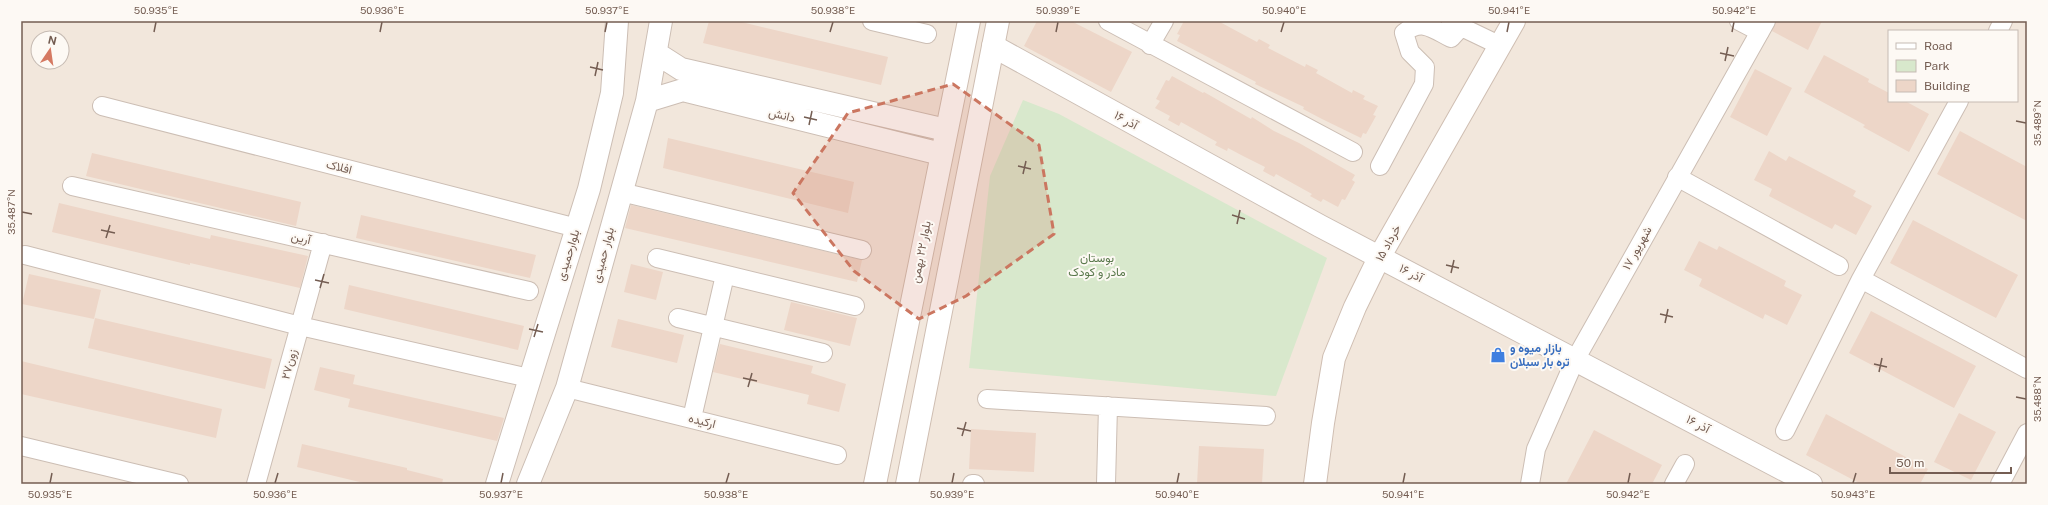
<svg xmlns="http://www.w3.org/2000/svg" width="2048" height="505" font-family="'Public Sans',Vazirmatn,sans-serif">
<rect width="100%" height="100%" fill="#fbf5ed"/>
<path fill="#f2e7dc" fill-rule="evenodd" d="M21 21H2027V484H21ZM1889 31H2017V101H1889ZM38 38H62V62H38Z"/>
<path fill="#d8e8cc" d="M1023 100 1059 114 1327 258 1276 396 969 368 990 176Z"/>
<path fill="#edd6c8" d="M709 21H737L888 57 881 85 703 43Z
M1037 21H1071L1132 52 1111 92 1024 46Z
M1184 21H1218L1257 42 1259 39 1270 45 1268 48 1305 67 1306 64 1318 70 1316 73 1352 93 1353 90 1365 96 1363 99 1378 106 1373 115 1376 116 1366 134 1363 133 1361 138 1322 119 1303 109 1304 107 1255 84 1256 82 1177 41 1180 35 1177 34Z
M1776 21H1822L1808 50 1772 31Z
M1824 55 1869 79 1868 82 1889 93V101H1905L1929 114 1909 152 1863 127 1865 125 1804 92Z
M1755 69 1792 88 1767 136 1730 117Z
M1172 76 1203 93 1204 92 1251 119 1252 117 1274 131 1299 143 1355 175 1352 180 1355 182 1345 200 1342 199 1338 207 1323 199 1321 202 1310 196 1312 194 1276 174 1274 177 1263 171 1265 167 1243 156 1228 148 1227 151 1215 145 1217 142 1181 122 1179 126 1168 120 1170 116 1155 108 1160 101 1156 99 1166 80 1169 81Z
M1960 131 2027 167V221L1937 174Z
M668 138 854 182 848 213 663 168Z
M1769 151 1786 161 1789 156 1856 191 1853 196 1872 206 1856 235 1835 224 1832 229 1769 196 1772 189 1754 180Z
M92 153 301 202 296 226 86 176Z
M59 203 210 239 211 235 308 256 300 288 190 263V265L52 232Z
M631 205 862 260 857 282 625 228Z
M361 215 536 255 530 278 356 238Z
M1913 220 2018 275 1996 318 1890 263Z
M1699 241 1717 250 1719 246 1786 281 1784 286 1802 295 1787 325 1765 314 1763 319 1699 286 1702 279 1684 270Z
M631 264 663 272 656 300 624 292Z
M29 274 101 290 94 319 22 304Z
M349 285 524 326 518 350 344 309Z
M791 302 857 318 850 346 784 330Z
M1871 311 1976 366 1954 408 1849 353Z
M95 318 272 359 265 389 88 348Z
M618 319 684 335 677 363 611 347Z
M720 344 813 366 811 373 846 384 839 412 807 404 809 395 713 372Z
M21 361 222 409 216 438 21 394Z
M320 367 355 375 353 384 504 418 497 441 348 407 350 399 314 390Z
M1959 413 1996 432 1971 480 1934 462Z
M1826 414 1928 469 1920 484H1861L1806 455Z
M971 429 1036 433 1034 472 969 469Z
M1594 430 1662 465 1652 484H1566Z
M302 444 407 468V470L443 479 442 484H368L297 467Z
M1199 446 1264 449 1262 484H1197Z"/>
<g fill="none" stroke-linecap="round" stroke-linejoin="round">
<defs>
<path id="minor" d="M872 21 927 34
M1108 21 1353 152
M1739 21 1760 32
M1451 22 1501 46
M1998 31 2003 21
M1150 45 1164 21
M102 106 577 228
M1380 166 1424 84 1425 67 1410 52 1404 33C1422 18 1433 29 1451 38L1461 27
M1677 177 1839 266
M72 186 529 291
M621 192 862 250
M25 255 300 326 529 378
M657 258 855 306
M1861 279 2027 369
M678 318 823 353
M567 388 837 455
M987 399 1266 416
M692 418 725 275
M1785 431 1861 279 1959 101
M21 446 179 484
M256 484 323 243
M972 484H975
M1106 484 1108 406
M1530 484 1536 449 1575 360 1766 21
M1674 484 1685 464
M2000 484 2027 433"/>
<path id="tertiary" d="M993 46 1320 226 1811 484
M656 53 681 69 946 130
M647 101 683 90 941 154
M497 484 589 189 612 93 617 21
M528 484 567 388 647 101 661 21"/>
<path id="secondary" d="M875 484 969 21
M907 484 998 21
M1315 484 1323 423 1334 358 1355 307 1380 256 1514 21"/>
</defs>
<use href="#minor" stroke="#ccbeb4" stroke-width="20"/>
<use href="#tertiary" stroke="#ccbeb4" stroke-width="24"/>
<use href="#secondary" stroke="#cfbeb2" stroke-width="24"/>
<use href="#minor" stroke="#fff" stroke-width="18"/>
<use href="#tertiary" stroke="#fff" stroke-width="22"/>
<use href="#secondary" stroke="#fff" stroke-width="22"/>
</g>
<path fill="#cb7660" fill-opacity="0.2" stroke="#cb7660" stroke-width="3" stroke-dasharray="8 5" stroke-linejoin="round" d="M953 84 1039 145 1054 234 966 296 919 319 854 271 793 193 848 113Z"/>
<path fill="none" stroke="#745d52" stroke-width="1.5" d="M154 32 156 22M380 32 382 22M605 32 607 22M830 32 833 22M1056 32 1058 22M1281 32 1284 22M1507 32 1509 22M1732 32 1734 22M1720 53 1734 56M1725 61 1728 47M590 67 603 70M595 76 598 62M804 117 817 120M2016 121 2026 123M809 125 812 111M1018 166 1031 169M1023 174 1026 161M22 212 32 214M1232 215 1245 219M1237 224 1240 210M101 230 115 233M106 238 110 225M1446 265 1459 268M1451 273 1454 260M315 280 329 283M320 288 324 274M1660 314 1673 317M1665 323 1668 309M529 329 543 332M534 337 538 324M1874 364 1887 367M1879 372 1882 358M743 378 757 381M748 387 752 373M2016 397 2026 399M957 428 971 431M962 436 966 422M50 483 52 473M275 483 278 473M501 483 503 473M726 483 729 473M952 483 954 473M1177 483 1179 473M1403 483 1405 473M1628 483 1630 473M1853 483 1856 473"/>
<defs>
<symbol id="shop-bare" viewBox="-9 -9 18 18"><path d="M-5-2.5h2.3a2.7 3.5 0 0 1 5.4 0H5L5.5 6h-11ZM-1.5-2.5h3a1.5 2.3 0 0 0-3 0Z" fill="#3f7fe0" stroke="#fdf9f4" stroke-width="2.5" paint-order="stroke"/></symbol>
</defs>
<g fill-rule="evenodd">
<use href="#shop-bare" x="1487" y="344" width="22" height="22"/>
</g>
<g text-anchor="middle" stroke-width="4" stroke-linejoin="round" paint-order="stroke">
<g font-size="12" fill="#745d52" stroke="#fdf9f4">
<text transform="translate(782 115) rotate(14)" y="4">دانش</text>
<text transform="translate(1126 120) rotate(29)" y="4">۱۶ آذر</text>
<text transform="translate(339 167) rotate(14)" y="4">افلاک</text>
<text transform="translate(301 238) rotate(13)" y="4">آرین</text>
<text transform="translate(1388 243) rotate(-61)" y="4">۱۵ خرداد</text>
<text transform="translate(1637 248) rotate(-61)" y="4">۱۷ شهریور</text>
<text transform="translate(921 252) rotate(-79)" y="4">بلوار ۲۲ بهمن</text>
<text transform="translate(568 255) rotate(-73)" y="4">بلوارحمیدی</text>
<text transform="translate(603 255) rotate(-75)" y="4">بلوار حمیدی</text>
<text transform="translate(1411 273) rotate(28)" y="4">۱۶ آذر</text>
<text transform="translate(289 364) rotate(-75)" y="4">زون۲۷</text>
<text transform="translate(702 421) rotate(14)" y="4">ارکیده</text>
<text transform="translate(1698 424) rotate(28)" y="4">۱۶ آذر</text>
</g>
<g font-size="12" fill="#59784b" stroke="#fdf9f4">
<text x="1097" y="262">بوستان<tspan x="1097" dy="14">مادر و کودک</tspan></text>
</g>
<g font-size="12" font-weight="bold" fill="#366cbe" stroke="#fdf9f4" text-anchor="start">
<text x="1510" y="352">بازار میوه و<tspan x="1510" dy="14">تره بار سبلان</tspan></text>
</g>
</g>
<rect width="2048" height="505" fill="none" stroke="#fdf9f4" stroke-width="44"/>
<rect x="1888" y="30" width="130" height="72" fill="#fdf9f4" stroke="#c6bbb3"/>
<rect x="1896" y="43" width="20" height="6" fill="#ffffff" stroke="#c6bbb3"/>
<text x="1924" y="50" font-size="12" fill="#745d52">Road</text>
<rect x="1896" y="60" width="20" height="12" fill="#d8e8cc" stroke="#c6bbb3"/>
<text x="1924" y="70" font-size="12" fill="#745d52">Park</text>
<rect x="1896" y="80" width="20" height="12" fill="#edd6c8" stroke="#c6bbb3"/>
<text x="1924" y="90" font-size="12" fill="#745d52">Building</text>
<g transform="translate(50 50) rotate(13)"><circle r="19" fill="#fdf9f4" stroke="#c6bbb3"/>
<path d="M0-3L7 15L0 10L-7 15Z" fill="#d57962"/>
<text y="-6" font-size="11" font-weight="bold" text-anchor="middle" fill="#745d52">N</text>
</g>
<path d="M1890 467v6h121v-6" fill="none" stroke="#745d52" stroke-width="2"/>
<text x="1896" y="467" font-size="12" fill="#745d52" stroke="#fdf9f4" stroke-width="3" paint-order="stroke">50 m</text>
<rect x="22" y="22" width="2004" height="461" fill="none" stroke="#745d52" stroke-width="1.5"/>
<g font-size="10" text-anchor="middle" fill="#745d52">
<text x="156" y="14">50.935°E</text>
<text x="382" y="14">50.936°E</text>
<text x="607" y="14">50.937°E</text>
<text x="833" y="14">50.938°E</text>
<text x="1058" y="14">50.939°E</text>
<text x="1284" y="14">50.940°E</text>
<text x="1509" y="14">50.941°E</text>
<text x="1734" y="14">50.942°E</text>
<text transform="translate(2037 123) rotate(-90)" y="4">35.489°N</text>
<text transform="translate(11 212) rotate(-90)" y="4">35.487°N</text>
<text transform="translate(2037 399) rotate(-90)" y="4">35.488°N</text>
<text x="50" y="498">50.935°E</text>
<text x="275" y="498">50.936°E</text>
<text x="501" y="498">50.937°E</text>
<text x="726" y="498">50.938°E</text>
<text x="952" y="498">50.939°E</text>
<text x="1177" y="498">50.940°E</text>
<text x="1403" y="498">50.941°E</text>
<text x="1628" y="498">50.942°E</text>
<text x="1853" y="498">50.943°E</text>
</g>
</svg>
